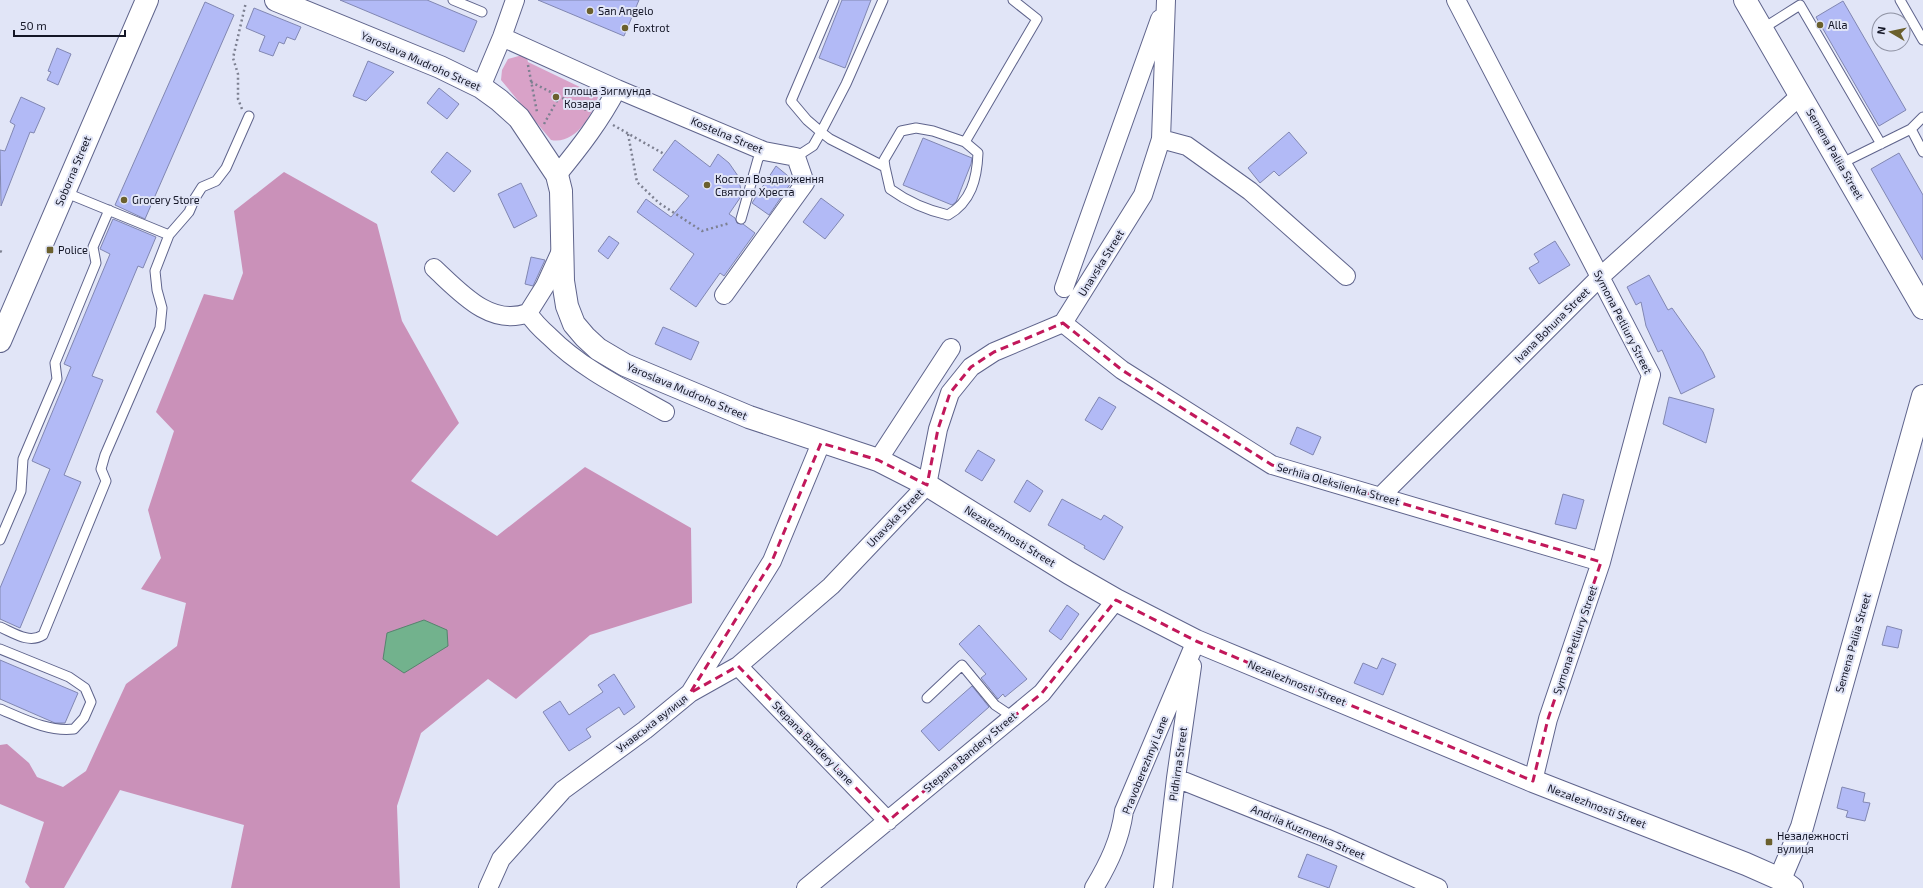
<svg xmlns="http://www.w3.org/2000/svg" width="1923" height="888" font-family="'Exo 2',sans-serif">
<rect width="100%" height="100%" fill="#e1e5f7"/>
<path fill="#d9a2c8" d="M526 54 528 62 584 89 592 85 597 88 599 94C593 114 576 145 551 140L501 80 502 70 508 59Z"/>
<path fill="#ca91b9" d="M284 172 377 224 402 321 459 423 411 481 497 536 585 467 691 528 692 603 590 635 516 699 488 679 421 733 397 806 400 888H231L244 825 120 790 64 888H30L25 882 44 822 0 804V745L7 744 29 763 37 777 63 787 86 771 126 684 177 646 186 603 141 589 161 558 148 510 174 431 156 412 204 294 233 300 243 273 234 211Z"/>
<path fill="#72b28d" stroke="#56836e" d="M424 620 447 630 448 646 404 673 383 659 387 633Z"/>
<path fill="#b2baf6" stroke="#8187b2" d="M340 0H427L477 21 464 52Z
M538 0H639L624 36Z
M842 0H871L845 68 819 58Z
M1843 1 1906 110 1879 126 1816 17Z
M205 2 234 15 145 219 115 205Z
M254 8 301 27 295 40 287 37 284 44 279 42 273 56 259 51 265 36 246 28Z
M57 48 71 54 58 85 47 80 51 72 48 71Z
M368 61 394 72 366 101 353 96Z
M439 88 459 104 447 119 427 103Z
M21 97 45 108 34 133 30 132 1 206 0 150 5 151 15 125 10 122Z
M1289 132 1307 153 1279 176 1274 171 1260 183 1248 168Z
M923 138 972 158 971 164 956 202 952 205 903 185Z
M675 140 710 167 718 154 729 163 738 176 742 195 729 214 735 218 737 223 743 224 755 233 724 276 720 273 696 307 670 289 694 254 637 212 646 199 671 217 689 196 653 170Z
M447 152 471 171 454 192 431 172Z
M1899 153 1923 195V260L1871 169Z
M776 166 793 180 769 215 752 203Z
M521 183 537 216 514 228 498 194Z
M821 198 844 215 825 239 803 222Z
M113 219 156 237 143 268 138 266 92 376 103 380 64 475 81 482 20 628 0 619V588L50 469 32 461 71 367 64 364 110 254 100 249Z
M609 236 619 243 608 259 598 251Z
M1555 241 1570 265 1539 284 1529 268 1539 262 1534 254Z
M531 257 545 260 533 286 525 284Z
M1649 275 1668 310 1672 308 1703 352 1715 377 1681 394 1662 350 1658 352 1646 326 1641 302 1636 305 1627 287Z
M663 327 699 342 691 360 655 344Z
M1099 397 1116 407 1102 430 1085 420Z
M1669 397 1714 409 1706 443 1663 424Z
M1297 427 1321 437 1313 455 1290 444Z
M978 450 995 460 982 481 965 471Z
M1027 480 1043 491 1030 512 1014 502Z
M1563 494 1584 500 1576 529 1555 524Z
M1062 499 1101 520 1104 515 1123 527 1104 560 1084 548 1085 546 1048 525Z
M1067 605 1079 614 1061 640 1049 631Z
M979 625 1027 679 1005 697 1003 694 998 699 981 678 986 674 959 644Z
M1887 626 1902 630 1898 648 1882 645Z
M1382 658 1396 664 1383 695 1354 683 1363 663 1377 669Z
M0 660 78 693 65 723H55L0 699Z
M614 674 635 707 624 715 619 707 586 729 591 737 569 751 543 712 560 701 569 715 603 692 598 685Z
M972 686 989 707 939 751 921 731Z
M1842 787 1865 793 1863 802 1870 803 1865 821 1846 817 1848 811 1837 808Z
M1307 854 1337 866 1329 888 1298 877Z"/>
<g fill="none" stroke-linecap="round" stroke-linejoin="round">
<defs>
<path id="lane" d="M453 0 482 12
M834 0 791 101 807 120 821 132 846 84 883 0
M1900 0 1923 40
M1762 29 1800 5 1881 144
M1923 117 1911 129 1923 152
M965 142 1037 19 1013 0
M796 157 813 146 821 132 830 139 885 167 890 189C908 202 926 210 948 215 971 202 977 179 978 153L965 142 933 131 916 128 901 131 884 160 885 167
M1840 164 1911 129
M64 192 169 235
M741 219 758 159 764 151
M0 540 21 491 23 459 57 379 55 363 96 263 93 247 109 210
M0 627C14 633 29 644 43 635L106 481 101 469 105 455 160 328 162 308 157 290 155 271 169 235 189 212 195 198 202 187 216 181 226 168 249 116
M0 649 69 677 85 688 91 702 84 718 74 729C48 732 24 719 0 709
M927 698 962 665 995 705 1013 717"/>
<path id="street" d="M1456 0 1651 375 1601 562 1548 719 1533 781
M502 37 617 89C600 121 581 146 557 175
M481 87 502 37 515 0
M617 89 764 151 796 157 805 183 724 295
M1161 139 1187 146 1250 191 1346 276
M434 268C460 292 490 327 528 313 534 322 541 329 549 336 582 369 624 389 665 412
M1064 288 1160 19
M528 313 545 286 561 251
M1063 323 1122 370 1272 465 1601 562
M878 460 951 348
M1381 496 1600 277 1801 95
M738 666 888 821
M690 693 738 666 831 586 927 485 938 429 950 393 971 367 994 352 1063 323 1143 195 1161 139 1166 0
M1176 778 1326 838 1438 888
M488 888 501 859 563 790 645 730 690 693 772 561 821 443
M806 888 1042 693 1116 600
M1094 888C1109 863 1120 840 1124 811L1196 641
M1163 888 1176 778 1192 666"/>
<path id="secondary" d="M276 0 440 67 481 87 499 100 519 118 557 175 561 191 563 281 567 306 574 324 585 337 598 349 625 365 749 417 878 460 927 485 1069 573 1116 600 1196 641 1533 781 1746 864 1780 879 1792 888
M1745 0 1923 308
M0 341 147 0
M1780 879 1802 827 1923 396"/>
</defs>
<use href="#lane" stroke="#5f648c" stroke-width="11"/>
<use href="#street" stroke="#5f648c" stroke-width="20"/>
<use href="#secondary" stroke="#5f648c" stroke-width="24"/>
<path stroke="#7d8091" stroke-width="2.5" stroke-dasharray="2 3" stroke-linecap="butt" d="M528 65 537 112
M531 82 586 110
M242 109 238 99V74L233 58 246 2
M544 124 559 97
M613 125 664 154
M628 134 637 182 659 203 702 231 730 223
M0 251 2 252"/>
<use href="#lane" stroke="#fff" stroke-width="9"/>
<use href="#street" stroke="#fff" stroke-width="18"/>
<use href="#secondary" stroke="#fff" stroke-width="22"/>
</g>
<path fill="none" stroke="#c2185b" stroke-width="3" stroke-dasharray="8 5" stroke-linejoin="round" d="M1063 323 1122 370 1272 465 1601 562 1548 719 1533 781 1196 641 1116 600 1042 693 888 821 738 666 690 693 772 561 821 443 878 460 927 485 938 429 950 393 971 367 994 352Z"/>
<g fill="#6b602d" stroke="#e1e5f7" stroke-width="1.5">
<circle cx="590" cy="11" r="4"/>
<circle cx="1820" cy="25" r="4"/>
<circle cx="625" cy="28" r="4"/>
<circle cx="556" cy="97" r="4"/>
<circle cx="707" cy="185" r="4"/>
<circle cx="124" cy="200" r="4"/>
<rect x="46" y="246" width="8" height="8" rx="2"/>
<rect x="1765" y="838" width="8" height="8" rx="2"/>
</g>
<g text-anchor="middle" stroke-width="4" stroke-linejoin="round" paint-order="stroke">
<g font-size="11" fill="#141626" stroke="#e1e5f7" text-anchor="start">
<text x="598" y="15">San Angelo</text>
<text x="1828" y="29">Alla</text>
<text x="633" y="32">Foxtrot</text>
<text x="564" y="95">площа Зигмунда<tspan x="564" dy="13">Козара</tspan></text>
<text x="715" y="183">Костел Воздвиження<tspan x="715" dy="13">Святого Хреста</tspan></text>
<text x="132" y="204">Grocery Store</text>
<text x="58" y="254">Police</text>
<text x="1777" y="840">Незалежності<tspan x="1777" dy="13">вулиця</tspan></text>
</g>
<g font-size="11" fill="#141626" stroke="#e1e5f7">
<text transform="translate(421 61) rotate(24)" y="4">Yaroslava Mudroho Street</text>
<text transform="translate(727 135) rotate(23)" y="4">Kostelna Street</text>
<text transform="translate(1835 154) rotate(60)" y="4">Semena Paliia Street</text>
<text transform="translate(73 171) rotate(-67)" y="4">Soborna Street</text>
<text transform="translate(1101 263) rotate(-58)" y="4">Unavska Street</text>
<text transform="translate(1623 322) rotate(63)" y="4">Symona Petliury Street</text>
<text transform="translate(1552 325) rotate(-45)" y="4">Ivana Bohuna Street</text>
<text transform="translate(687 391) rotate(23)" y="4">Yaroslava Mudroho Street</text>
<text transform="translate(1338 484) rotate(16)" y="4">Serhiia Oleksiienka Street</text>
<text transform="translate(895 518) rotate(-46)" y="4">Unavska Street</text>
<text transform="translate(1010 536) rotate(32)" y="4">Nezalezhnosti Street</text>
<text transform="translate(1575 640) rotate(-71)" y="4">Symona Petliury Street</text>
<text transform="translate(1853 643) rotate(-74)" y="4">Semena Paliia Street</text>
<text transform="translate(1297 683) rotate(22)" y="4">Nezalezhnosti Street</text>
<text transform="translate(652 723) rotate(-38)" y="4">Унавська вулиця</text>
<text transform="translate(813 743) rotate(46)" y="4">Stepana Bandery Lane</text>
<text transform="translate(970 752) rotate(-40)" y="4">Stepana Bandery Street</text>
<text transform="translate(1178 764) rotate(-82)" y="4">Pidhirna Street</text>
<text transform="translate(1145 765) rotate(-68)" y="4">Pravoberezhnyi Lane</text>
<text transform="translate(1597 806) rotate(21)" y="4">Nezalezhnosti Street</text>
<text transform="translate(1308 832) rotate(23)" y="4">Andriia Kuzmenka Street</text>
</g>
</g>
<g transform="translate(1891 32) rotate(279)"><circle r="19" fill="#e1e5f7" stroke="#8f92a3"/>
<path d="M0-3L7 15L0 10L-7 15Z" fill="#6b602d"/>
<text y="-6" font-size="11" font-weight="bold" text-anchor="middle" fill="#141626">N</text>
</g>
<path d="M14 30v6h111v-6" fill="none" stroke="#141626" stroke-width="2"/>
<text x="20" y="30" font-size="12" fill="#141626" stroke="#e1e5f7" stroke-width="3" paint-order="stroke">50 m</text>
</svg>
